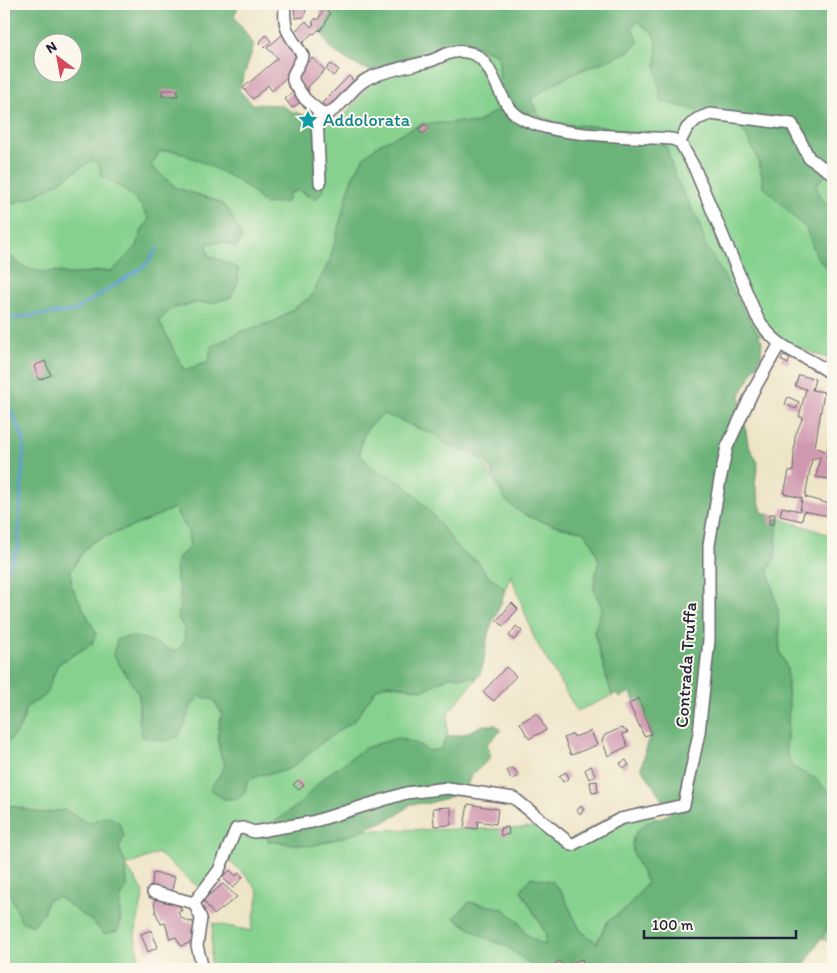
<svg xmlns="http://www.w3.org/2000/svg" width="837" height="973" font-family="Itim,sans-serif">
<rect width="100%" height="100%" fill="#fbf7ec"/>
<filter id="ink" filterUnits="userSpaceOnUse"><feTurbulence type="fractalNoise" baseFrequency=".02" numOctaves="2"/><feDisplacementMap in="SourceGraphic" scale="10" xChannelSelector="R" yChannelSelector="G"/><feConvolveMatrix kernelMatrix="1 2 1 2 8 2 1 2 1" color-interpolation-filters="sRGB"/></filter>
<filter id="wash" filterUnits="userSpaceOnUse"><feTurbulence type="fractalNoise" baseFrequency=".0096" numOctaves="4" result="noise"/><feDisplacementMap in="SourceGraphic" scale="20" xChannelSelector="R" yChannelSelector="G"/><feGaussianBlur stdDeviation="1.12" result="paint"/><feColorMatrix in="noise" values="0 0 0 0 0 0 0 0 0 0 0 0 0 0 0 0 0 1.4 0 .05"/><feComposite in="paint" operator="in"/></filter>
<g filter="url(#wash)">
<rect width="100%" height="100%" fill="#eee4c6"/>
<path fill="#86d18e" stroke="#547a64" d="M637 21 653 33 657 46 656 66 662 102 707 112 738 123C751 143 762 162 763 186L806 229 817 257 833 274V360L756 333 705 244 699 222 676 179 666 146 606 127 559 124 538 115 531 99C561 76 595 66 630 51L632 28Z
M455 41 472 44 498 55 502 100 500 108 475 124 461 122 422 124 379 144 364 157 352 178 330 260 311 297 275 321 240 332 211 347 209 362 184 370 159 321 171 309 196 303H213L223 261 208 255 207 243 223 242 237 247 242 237 227 208 217 201 177 188 151 166 160 151C165 151 174 150 179 152 208 164 244 179 264 204L299 190 308 196 322 176 320 128 343 117 384 68 440 50Z
M93 160 100 167 102 176C125 189 136 195 149 219L142 230 137 246 112 271H97L71 275 56 271 42 273 25 269 4 249V204C38 201 64 177 93 160Z
M833 172V209L819 196 816 184 827 174Z
M383 414 398 418 416 428 435 434 464 452 480 457 507 502 562 528 583 531 593 544 599 561 595 577 594 590 602 608 594 632 612 696 577 711 535 640 511 575 505 589 486 574 478 562 460 552 430 511 391 476 373 470 360 454C360 436 368 425 383 414Z
M174 508 188 531 190 548 178 557C178 578 181 598 178 618L184 628 185 642 175 652 142 638 120 665 139 695V721L185 726 189 706 200 696 214 700 222 714C211 750 224 765 245 793L247 781 260 775 284 771 294 766 321 743 355 720 376 689 388 684 423 690 451 676 477 678 448 713 447 736 441 749 428 751 418 744 397 738 365 748 322 779 301 803 265 829 311 846 351 835 360 830 510 829 551 826 562 844 626 811 649 813 657 819 648 823 641 870 647 883 627 908 608 921 596 943 580 930 562 893 521 890 546 934 545 947 526 934 518 921 454 918C480 937 515 945 536 969H210L213 923 251 931 259 893 247 876 224 857 202 890 158 853 126 866 144 892 135 934 140 969H4V890L10 894 21 921 43 913 47 900 58 897 94 923 104 934 121 923C119 909 117 899 127 888L126 865 119 848 124 836 107 816 88 823 65 810 41 813 4 804V745C16 735 25 725 25 708L45 696 58 664 92 644 96 633 71 585V570L85 549 94 541 139 524Z
M778 518 830 535 833 525V797L816 779 792 767 786 751 789 709 787 668 780 652 778 611 768 570 775 557Z
M833 918V942L822 939Z"/>
<path fill="#6cb379" stroke="#476a5a" fill-rule="evenodd" d="M4 4H76L88 8 100 4H239L234 16 254 45 239 90 252 104 281 105 291 111 311 117 320 128 324 190 316 199 299 190 289 193 287 202 264 204C244 179 208 165 179 152 174 150 165 151 160 151L151 166 177 188 217 201 227 208 242 237 237 247 223 242 207 243 208 255 238 268V282L231 297 213 303H196L171 309 159 321 184 370 209 362 211 347 240 332 275 321 311 297 330 260 352 178 364 157 379 144 422 124 461 122 475 124 500 108 502 100 498 55 472 44 455 41 413 60 371 71 352 63 331 49 321 32V14L318 4H833V172L827 174 816 185 819 196 833 209V274L817 257 806 229 763 186C762 162 751 143 738 123L707 112 661 102 656 66 657 46 653 33 637 21 632 28 639 42C622 59 600 62 579 71 562 78 546 88 531 99L538 115 559 124 606 127 636 134 666 146 676 179 699 222 705 244 762 341 761 356 740 395 748 444 758 463 755 483 762 512 778 518 775 557 768 570 778 611 780 652 787 668 789 709 786 751 792 767 816 779 833 797V918L802 969H536L509 948 484 937 454 918 469 902 502 908 518 921 526 934 545 946 546 934 521 890 531 877 552 881 562 893 580 930 597 943 608 921 627 908 647 883C637 861 618 839 649 822 656 819 664 817 671 813L641 767 651 733 630 692 620 698 617 693 612 696 594 632 602 608 594 590 595 577 599 561 593 544 583 531C558 527 514 518 502 494 496 483 491 466 481 458 467 446 448 453 435 434 416 429 401 419 383 414 368 425 360 436 360 454L373 470 391 476 406 486 430 511 460 551 478 562 486 574 505 589C502 607 490 622 487 640 484 654 485 667 477 678L451 676 423 690 388 684 376 689 355 720 321 743 294 766 284 771 260 775 247 781 245 793 238 799H223L210 789 225 766C217 748 216 734 222 714L214 700 200 696C185 710 189 720 178 737L164 741 142 737 139 721V695L113 654 117 640C134 630 159 645 175 652L185 642 184 628 178 618C179 612 182 604 181 598 177 573 167 566 190 547L188 531 174 508 139 524 94 541 85 549 71 570V585L96 633 92 644 58 664 45 696 25 708C23 725 17 734 4 745V249C21 268 29 272 54 272 60 271 67 275 73 274 86 273 98 271 112 271L137 246 142 230 149 219C136 195 125 189 101 176L100 167 93 160C64 177 38 201 4 204ZM42 42H72V72H42Z
M483 725H496L501 731 487 744 491 757 471 776 464 792 430 803 411 804 396 816 351 835 311 846 268 841 265 829 301 803 322 779 365 748 397 738 418 744 428 751 441 749 447 736 462 735Z
M4 804 41 813 65 810 88 823 107 816 119 822 124 836 119 848 126 865 127 888C114 902 124 915 118 931L104 934 94 923 58 897 47 900 43 913 33 926 21 921 10 894 4 890Z"/>
<g fill="none" stroke-linecap="round" stroke-linejoin="round">
<path stroke="#609fd2" stroke-width="3" d="M4 319 74 311 146 265 157 249
M4 397 24 439 18 549 4 576"/>
</g>
<g id="blocks">
<path fill="#d099b0" d="M294 4 307 5 304 17 295 18Z
M324 9 330 13 325 24 320 31 319 29 314 34 312 33 301 45 296 39 298 36 294 32 306 21 311 27 314 24 312 23 316 18 318 20Z
M283 34 302 56 291 65 295 69 272 91 268 85 253 99 243 88 278 58 267 48Z
M266 35 271 41 264 48 259 43Z
M312 58 325 70 307 88 309 90 306 94 300 86 303 84 295 76Z
M331 64 339 70 333 76 326 69Z
M349 76 356 83 329 111 322 103Z
M162 90H178V96H162Z
M294 91 302 101 292 108 285 99Z
M425 124 429 129 422 134 418 129Z
M783 355 790 358 788 364 781 360Z
M45 361 51 375 39 380 34 366Z
M799 375 815 379 812 390 824 392 815 447 827 452 825 458 833 460 829 479 816 477 820 457 812 459 805 497 833 505V517L804 511 802 521 780 516 782 507 800 511 802 498 784 494 789 471H793L795 436 803 417H799L806 389 795 386Z
M788 397 799 402 796 409 785 404Z
M829 442 833 443V453L827 452Z
M770 514H775L774 524H769Z
M512 603 518 609 503 626 497 620Z
M516 626 522 631 514 640 509 636Z
M506 667 516 676 494 701 483 692Z
M639 698 651 734 644 736 629 704Z
M537 713 546 730 529 739 520 723Z
M621 728 628 732 622 734 628 746 608 756 602 740 605 735Z
M591 731 597 745 571 755 564 738 573 734 574 737Z
M626 760 629 765 623 768 620 763Z
M591 766 596 776 589 779 585 770Z
M512 768 515 770 518 777 511 779 507 770Z
M566 772 569 778 563 782 559 776Z
M298 780 304 785 299 790 293 785Z
M597 781 598 792 592 793 590 782Z
M468 804 498 809 496 824 478 821 477 829 464 827Z
M581 806 584 810 580 814 577 810Z
M451 807V825L434 826 433 808Z
M508 827 509 834 501 836 500 828Z
M230 870 236 876 238 873 243 877 233 888 222 877Z
M153 873 175 877 171 893 152 887Z
M223 884 237 897 214 915 203 900Z
M156 898 178 903 182 911H178L180 917 189 922 192 921 196 929 192 931V942L181 946 176 937 170 939 165 923 161 924 156 913 154 902Z
M151 930 158 947 148 952 141 934Z
M582 959 584 965 571 969H567L565 965Z
M559 961 566 969H560L555 964Z"/>
</g>
</g>
<g filter="url(#ink)">
<use href="#blocks" fill-opacity="0" stroke="#69666c" stroke-width="1"/>
<g fill="none" stroke-linecap="round" stroke-linejoin="round">
<defs>
<path id="minor" d="M285 4C283 32 289 33 303 56L293 75V81L305 99 324 115C342 109 350 88 367 79 385 70 413 66 433 60 440 57 447 53 454 52 497 46 491 97 518 116 550 138 633 136 672 139L680 142
M317 117 320 183
M680 142 694 167 757 317C779 354 802 351 833 375
M680 142 687 128 697 119 710 114 792 124 809 158 833 174
M153 892 194 903
M194 903 219 870 236 829 243 828 254 832 312 822 406 793 448 788 514 798 572 845 620 819 684 805 699 733 709 640V545L719 485 727 447 753 391 779 345
M194 903 201 918 197 946 203 969"/>
</defs>
<use href="#minor" stroke="#69666c" stroke-width="14"/>
<use href="#minor" stroke="#fff" stroke-width="11"/>
</g>
</g>
<defs>
<symbol id="sight-bare" viewBox="-9 -9 18 18"><path d="M0-6L1.8-2.2L6-1.7L2.9 1.2L3.7 5.4L0 3.3L-3.7 5.4L-2.9 1.2L-6-1.7L-1.8-2.2Z" fill="#0f9aa8" stroke="#fbf7ec" stroke-width="2.5" paint-order="stroke"/></symbol>
</defs>
<g fill-rule="evenodd">
<use href="#sight-bare" x="294" y="106" width="28" height="28"/>
</g>
<g text-anchor="middle" stroke-width="4" stroke-linejoin="round" paint-order="stroke">
<g font-size="18" fill="#0d838f" stroke="#fbf7ec" text-anchor="start">
<text x="323" y="126">Addolorata</text>
</g>
<g font-size="18" fill="#22223b" stroke="#fbf7ec">
<text transform="translate(686 665) rotate(-86)" y="6">Contrada Truffa</text>
</g>
</g>
<rect width="837" height="973" fill="none" stroke="#fbf7ec" stroke-width="20"/>
<g transform="translate(58 58) rotate(328)"><circle r="24" fill="#fbf7ec" stroke="#a4a2a5"/>
<path d="M0-4L9 19L0 12L-9 19Z" fill="#d1495b"/>
<text y="-8" font-size="14" font-weight="bold" text-anchor="middle" fill="#22223b">N</text>
</g>
<path d="M644 930v8h152v-8" fill="none" stroke="#22223b" stroke-width="2.5"/>
<text x="652" y="930" font-size="15" fill="#22223b" stroke="#fbf7ec" stroke-width="4" paint-order="stroke">100 m</text>
</svg>
